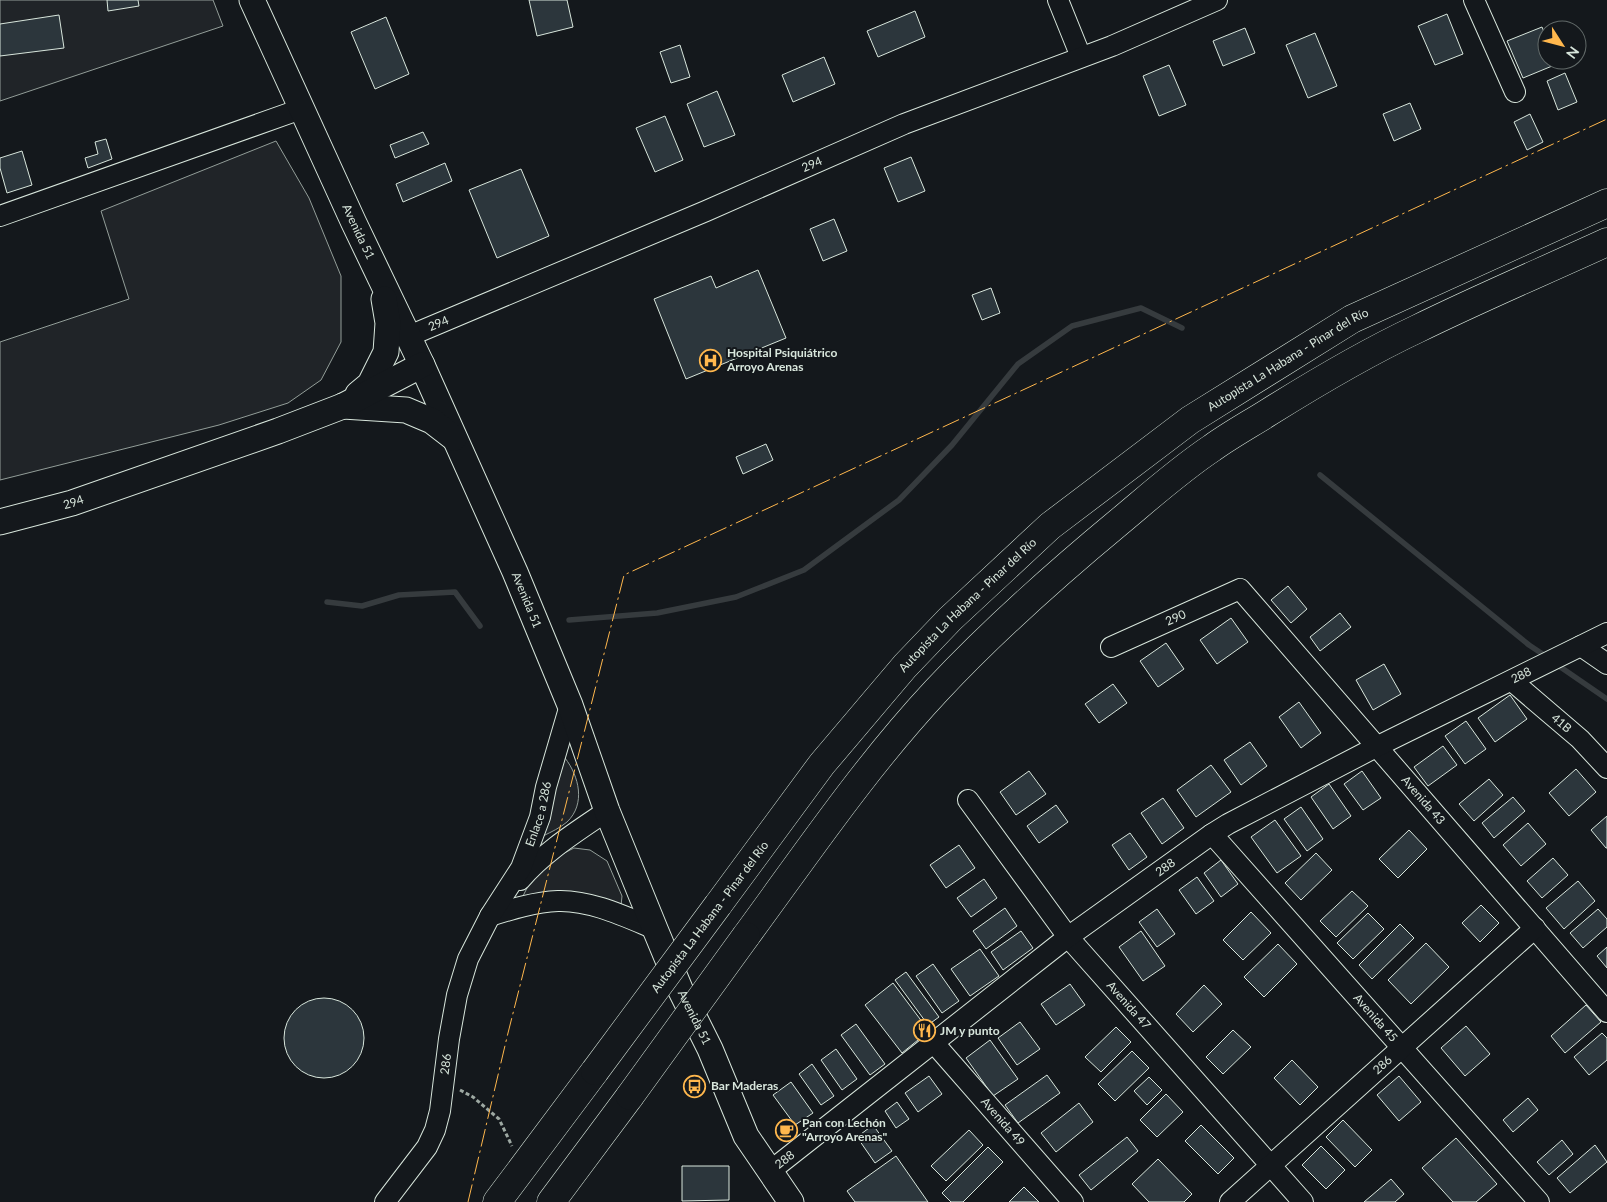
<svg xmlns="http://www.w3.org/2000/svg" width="1607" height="1202" font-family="Lato,sans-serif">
<rect width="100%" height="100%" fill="#14181c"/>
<path fill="#202428" stroke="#939e99" d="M0 0H213L223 26 0 101Z
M276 141 309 198 341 276V342L321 380 288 403 219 425 0 480V342L129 299 101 211Z
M565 758C579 776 586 804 567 822 560 828 551 832 543 836L545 820Z
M574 848 590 850 607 861 622 896 621 906 521 900 530 882 545 863Z"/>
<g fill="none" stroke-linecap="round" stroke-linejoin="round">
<path stroke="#363b3e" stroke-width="5.5" d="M1320 475 1529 645 1547 657
M327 602 362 606 399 595 455 592 480 626
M569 620 657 613 736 597 804 570 899 500 952 445 1018 364 1072 326 1141 308 1182 328
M1556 664 1607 699"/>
</g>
<path fill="#2c363c" stroke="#d8e6dc" d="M107 0H138L139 6 108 11Z
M529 0H567L573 27 537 36Z
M915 11 925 37 878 57 867 31Z
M1447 14 1463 54 1435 65 1418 26Z
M59 15 64 48 0 56V24Z
M386 17 409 74 375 89 351 32Z
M1542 27 1547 39V60H1555L1557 64 1523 78 1507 41Z
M1245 28 1255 53 1223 66 1213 41Z
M1315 33 1337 86 1308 98 1286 45Z
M680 45 690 77 671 83 660 52Z
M824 57 835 84 793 102 782 75Z
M1169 65 1186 105 1159 116 1143 76Z
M1565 73 1577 102 1558 110 1547 81Z
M717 91 735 135 704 147 687 104Z
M1410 103 1421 129 1394 141 1383 114Z
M1530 114 1543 142 1527 150 1514 122Z
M665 116 683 160 655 172 636 128Z
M423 132 429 144 395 158 390 145Z
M106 139 112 159 88 168 85 158 98 154 95 142Z
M22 151 32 185 7 193 0 168V158Z
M911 157 925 191 898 202 884 168Z
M445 163 452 181 403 202 396 184Z
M521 169 549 236 497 258 469 190Z
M834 219 847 251 823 261 810 229Z
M758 270 786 338 686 379 654 299 711 276 716 288Z
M991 288 1000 313 982 320 972 295Z
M766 444 773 460 743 474 736 457Z
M1288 586 1307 609 1291 623 1271 600Z
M1340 613 1351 627 1320 651 1310 637Z
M1231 618 1248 642 1217 664 1200 640Z
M1166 643 1184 669 1158 687 1140 661Z
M1384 664 1401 694 1373 710 1356 680Z
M1113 684 1127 703 1099 723 1085 704Z
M1510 695 1527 719 1495 742 1478 718Z
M1299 702 1321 733 1301 748 1279 717Z
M1466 721 1486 749 1465 764 1445 736Z
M1250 742 1267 766 1241 785 1224 760Z
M1443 746 1457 765 1428 786 1414 767Z
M1211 765 1231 792 1196 817 1177 790Z
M1576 769 1596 792 1569 816 1549 793Z
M1029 771 1046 794 1016 815 1000 792Z
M1362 771 1381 798 1363 810 1344 784Z
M1489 779 1503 795 1474 821 1459 804Z
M1329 784 1351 816 1333 829 1311 797Z
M1513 797 1525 811 1494 838 1482 823Z
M1163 798 1184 828 1162 844 1141 813Z
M1056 805 1068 822 1039 843 1027 826Z
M1301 807 1323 839 1307 851 1284 819Z
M1607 816V848H1606L1591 830Z
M1275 820 1301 856 1277 873 1251 837Z
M1528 823 1546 844 1521 866 1503 845Z
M1409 830 1427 849 1398 878 1379 859Z
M1130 833 1147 857 1129 870 1112 845Z
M959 845 975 868 946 888 930 865Z
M1316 853 1332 870 1301 900 1285 883Z
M1553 858 1568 875 1542 898 1527 881Z
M1221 860 1238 884 1221 897 1204 873Z
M1197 877 1214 901 1196 914 1179 890Z
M984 879 997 898 971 917 957 898Z
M1578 881 1595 901 1564 929 1546 908Z
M1352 891 1368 906 1336 937 1320 921Z
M1481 905 1499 923 1480 942 1462 923Z
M1005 908 1017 926 986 949 973 931Z
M1157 909 1175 934 1157 947 1139 922Z
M1598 909 1607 919V927L1583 948 1570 933Z
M1251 912 1271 933 1243 960 1223 940Z
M1368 913 1384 929 1353 959 1337 943Z
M1400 924 1414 938 1372 979 1359 965Z
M1021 931 1033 948 1003 970 991 952Z
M1141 931 1165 966 1143 981 1119 947Z
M1426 943 1449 967 1411 1004 1388 980Z
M1278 944 1297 964 1264 997 1244 977Z
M1607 947V968L1597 956Z
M980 949 999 976 970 996 951 969Z
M933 964 959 1001 942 1013 916 976Z
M906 972 939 1017 928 1025 895 980Z
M893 983 929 1031 902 1053 865 1005Z
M1070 984 1085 1005 1056 1025 1041 1004Z
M1204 985 1222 1004 1193 1032 1176 1014Z
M284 1038a40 40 0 1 1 80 0a40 40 0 1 1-80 0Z
M1586 1005 1601 1022 1565 1053 1551 1036Z
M1020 1022 1040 1049 1017 1065 998 1038Z
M856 1024 885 1064 870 1075 841 1035Z
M1466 1026 1490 1054 1465 1076 1441 1048Z
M1116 1027 1131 1042 1101 1072 1085 1057Z
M1233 1030 1251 1047 1223 1074 1206 1057Z
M1602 1033 1607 1038V1060L1589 1075 1574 1057Z
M990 1040 1018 1079 993 1096 966 1058Z
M836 1049 857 1079 842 1090 821 1060Z
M1132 1051 1149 1068 1115 1101 1098 1084Z
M1292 1060 1318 1087 1300 1105 1274 1078Z
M812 1064 834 1096 821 1105 799 1074Z
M1047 1075 1060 1093 1018 1123 1005 1105Z
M929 1076 942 1094 918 1112 905 1093Z
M1399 1076 1421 1102 1399 1121 1377 1095Z
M1149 1077 1162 1090 1147 1105 1134 1091Z
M791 1082 813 1113 795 1125 773 1095Z
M1166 1094 1183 1112 1157 1137 1140 1120Z
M1528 1098 1538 1110 1513 1132 1503 1120Z
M897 1102 909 1119 896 1128 885 1111Z
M1079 1103 1093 1122 1056 1152 1041 1133Z
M1343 1120 1372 1150 1355 1167 1326 1137Z
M873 1125 892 1151 875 1163 857 1137Z
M1201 1125 1234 1158 1218 1174 1185 1141Z
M969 1130 983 1145 946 1181 931 1166Z
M1127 1137 1138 1151 1091 1190 1079 1175Z
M1456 1138 1497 1184 1476 1202H1453L1422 1168Z
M1562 1140 1573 1154 1549 1175 1537 1162Z
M1595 1145 1607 1162 1570 1193 1557 1178Z
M1321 1146 1345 1170 1326 1189 1302 1165Z
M988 1147 1003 1162 963 1202H951L942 1193Z
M896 1156 928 1202H855L847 1191Z
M1158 1159 1192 1194 1184 1202H1149L1132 1184Z
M682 1166H729V1200L682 1201Z
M1391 1179 1404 1194 1395 1202H1364Z
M1024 1187 1039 1202H1009Z"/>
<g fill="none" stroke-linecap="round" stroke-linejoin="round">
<defs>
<g id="minor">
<path d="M1058 0 1081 57"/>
<path d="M1474 0 1515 92"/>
<path d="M0 216 301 109"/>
<path id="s1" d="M409 336 706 211 904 124 1112 46 1217 0"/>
<path d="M1581 646 1607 664"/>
<path id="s2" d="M1111 647 1240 589 1607 1012"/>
<path id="s3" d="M1512 681 1580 739 1607 768"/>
<path id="s4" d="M968 800 1068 937 1303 1202"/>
<path id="s5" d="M1212 834 1539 1202"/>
<path d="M520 880C544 852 576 832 607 811"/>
<path d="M490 916C512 909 535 902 558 901 591 900 626 917 655 929"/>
<path id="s6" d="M933 1042 1073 1202"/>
<path id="s7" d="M769 1172 1068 937 1212 834 1228 824 1376 747 1607 633"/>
<path id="s8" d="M385 1202 427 1147 435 1130 440 1111 449 1039 457 995 468 959 490 916 521 868 540 817 546 787 570 705"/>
<path id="s9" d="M1230 1202 1535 928"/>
</g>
<g id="major">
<path id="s10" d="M252 0 353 221 422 365 515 572 570 705 607 811 655 929 680 989 710 1049 746 1136 791 1202"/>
<path d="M358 394 370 384 386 352 388 323 384 299"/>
<path d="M343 406 406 410 432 421 454 438"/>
<path id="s11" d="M0 522 72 503 278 431 343 406 422 365"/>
</g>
<g id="highway">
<path id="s12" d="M718 905 822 764 905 666 950 619 1050 526 1190 420 1352 319 1607 203"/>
<path d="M746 936C807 853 866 766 936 691 993 630 1055 575 1119 522 1149 497 1179 470 1212 448 1230 435 1250 424 1269 412 1317 382 1366 353 1417 329 1480 298 1544 271 1607 242"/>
<path d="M497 1202 595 1071"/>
<path d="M551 1202 630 1096"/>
</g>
</defs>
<use href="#minor" stroke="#d8e6dc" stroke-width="22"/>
<use href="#major" stroke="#d8e6dc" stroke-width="27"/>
<use href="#highway" stroke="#d8e6dc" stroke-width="29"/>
<path stroke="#9da8a2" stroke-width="3" stroke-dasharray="4 2.5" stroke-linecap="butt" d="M460 1090 473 1097 499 1119 512 1146"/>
<use href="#minor" stroke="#14181c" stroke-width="20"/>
<use href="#major" stroke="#14181c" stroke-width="25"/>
<use href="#highway" stroke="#14181c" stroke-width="28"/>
<defs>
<path id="highway-bridge" d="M595 1071 718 905
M630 1096 746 936"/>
</defs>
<use href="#highway-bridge" stroke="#d8e6dc" stroke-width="29" stroke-linecap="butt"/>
<use href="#highway-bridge" stroke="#14181c" stroke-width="28"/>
<path stroke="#ffb74d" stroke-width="1" stroke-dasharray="18 4 2.5 4" stroke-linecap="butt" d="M468 1202 508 1033 624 575 1607 119"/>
</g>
<defs>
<symbol id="hospital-ring" viewBox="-11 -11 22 22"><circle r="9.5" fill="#14181c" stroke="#ffb74d" stroke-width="1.5"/><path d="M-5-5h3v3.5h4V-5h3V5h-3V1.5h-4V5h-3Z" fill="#ffb74d"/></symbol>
<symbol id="restaurant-ring" viewBox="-11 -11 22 22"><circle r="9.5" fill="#14181c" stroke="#ffb74d" stroke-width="1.5"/><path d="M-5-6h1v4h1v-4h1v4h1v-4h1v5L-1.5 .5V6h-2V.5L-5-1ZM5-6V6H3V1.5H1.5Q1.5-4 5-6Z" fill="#ffb74d"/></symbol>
<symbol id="bus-ring" viewBox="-11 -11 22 22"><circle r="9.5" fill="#14181c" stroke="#ffb74d" stroke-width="1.5"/><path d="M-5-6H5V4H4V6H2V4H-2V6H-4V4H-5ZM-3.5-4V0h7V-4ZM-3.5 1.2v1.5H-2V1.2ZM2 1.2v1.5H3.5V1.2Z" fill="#ffb74d"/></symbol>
<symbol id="cafe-ring" viewBox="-11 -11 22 22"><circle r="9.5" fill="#14181c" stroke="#ffb74d" stroke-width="1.5"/><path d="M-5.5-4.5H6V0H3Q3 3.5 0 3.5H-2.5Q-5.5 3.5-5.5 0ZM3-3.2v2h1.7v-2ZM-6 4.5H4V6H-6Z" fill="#ffb74d"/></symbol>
</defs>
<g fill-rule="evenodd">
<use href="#hospital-ring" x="698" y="348" width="25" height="25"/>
<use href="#restaurant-ring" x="912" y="1018" width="25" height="25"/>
<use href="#bus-ring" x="682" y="1074" width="25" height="25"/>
<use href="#cafe-ring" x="774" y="1118" width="25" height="25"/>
</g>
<g text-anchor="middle" stroke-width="4" stroke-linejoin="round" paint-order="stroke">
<g font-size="12" fill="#d8e6dc" stroke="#14181c">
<text dy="4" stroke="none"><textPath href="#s1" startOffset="438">294</textPath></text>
<text dy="4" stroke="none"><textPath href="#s10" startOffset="255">Avenida 51</textPath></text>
<text dy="4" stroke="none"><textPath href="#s1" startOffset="32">294</textPath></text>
<text dy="4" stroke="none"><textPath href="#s12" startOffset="796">Autopista La Habana - Pinar del Río</textPath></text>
<text dy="4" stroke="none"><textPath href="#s11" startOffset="76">294</textPath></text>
<text dy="4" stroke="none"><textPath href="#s10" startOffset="660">Avenida 51</textPath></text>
<text dy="4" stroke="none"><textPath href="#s12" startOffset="391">Autopista La Habana - Pinar del Río</textPath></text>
<text dy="4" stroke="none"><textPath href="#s2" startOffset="71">290</textPath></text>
<text dy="4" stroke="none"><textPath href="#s7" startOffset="905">288</textPath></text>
<text dy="4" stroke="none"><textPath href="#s3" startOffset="65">41B</textPath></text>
<text dy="4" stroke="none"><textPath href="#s2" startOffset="421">Avenida 43</textPath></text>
<text dy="4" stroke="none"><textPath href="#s8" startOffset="425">Enlace a 286</textPath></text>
<text dy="4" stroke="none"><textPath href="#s7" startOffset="500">288</textPath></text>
<text transform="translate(710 917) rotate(-53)" y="4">Autopista La Habana - Pinar del Río</text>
<text dy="4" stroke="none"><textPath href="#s4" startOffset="261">Avenida 47</textPath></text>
<text dy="4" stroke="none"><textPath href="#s10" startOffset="1110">Avenida 51</textPath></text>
<text dy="4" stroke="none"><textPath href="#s5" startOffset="246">Avenida 45</textPath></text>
<text dy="4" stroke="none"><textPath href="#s8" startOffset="155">286</textPath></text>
<text dy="4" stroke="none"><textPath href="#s9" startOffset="205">286</textPath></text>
<text dy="4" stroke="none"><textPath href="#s6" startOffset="106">Avenida 49</textPath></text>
<text dy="4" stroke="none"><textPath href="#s7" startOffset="20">288</textPath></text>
</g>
<g font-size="12" font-weight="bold" fill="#d8e6dc" stroke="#14181c" text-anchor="start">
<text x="727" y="357">Hospital Psiquiátrico<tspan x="727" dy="14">Arroyo Arenas</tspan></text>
<text x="940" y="1035">JM y punto</text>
<text x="711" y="1090">Bar Maderas</text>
<text x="802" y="1127">Pan con Lechón<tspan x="802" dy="14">"Arroyo Arenas"</tspan></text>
</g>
</g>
<g transform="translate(1562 45) rotate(126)"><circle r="24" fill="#14181c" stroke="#626a69"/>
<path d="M0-4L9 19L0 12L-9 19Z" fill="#ffb74d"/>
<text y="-8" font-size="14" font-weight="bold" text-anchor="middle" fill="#d8e6dc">N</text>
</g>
</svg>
